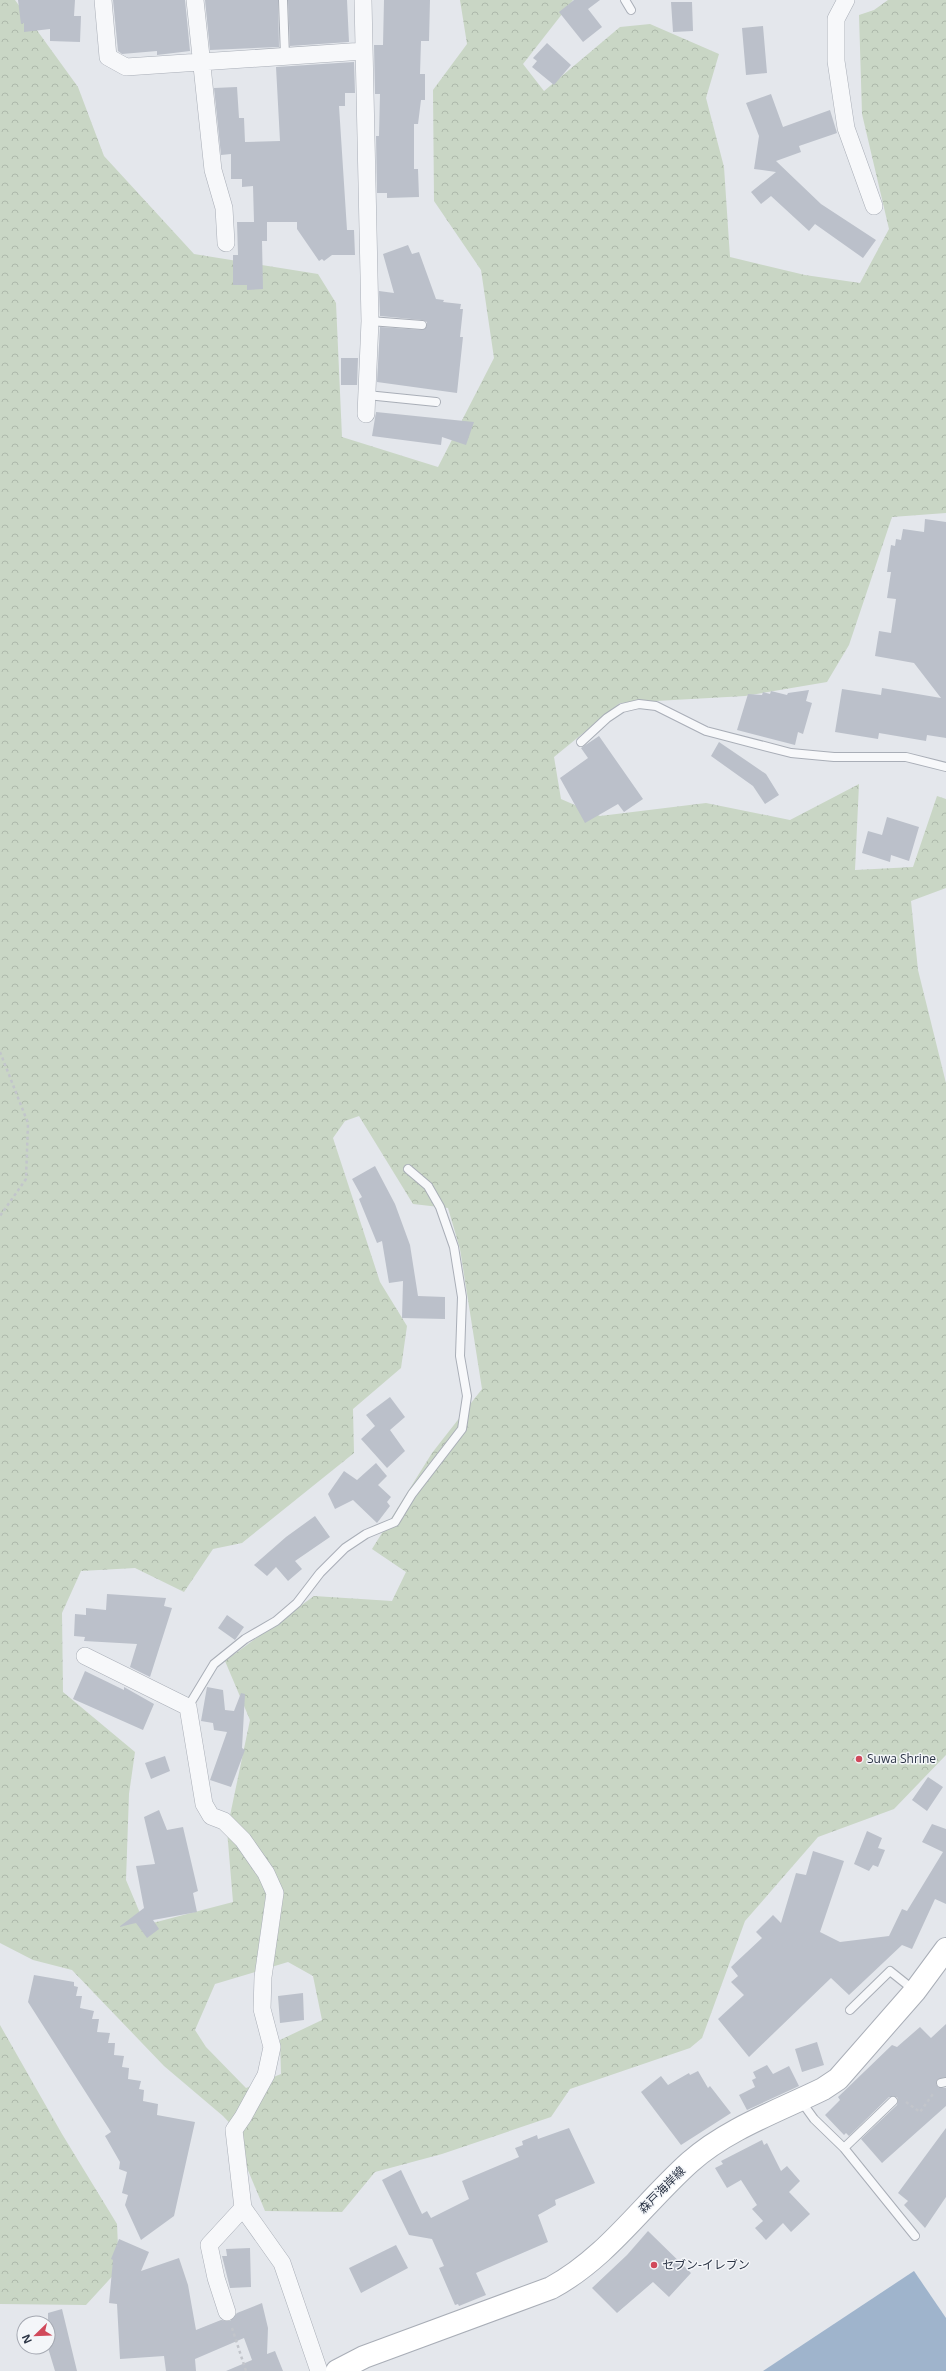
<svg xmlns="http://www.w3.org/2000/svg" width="946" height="2371" font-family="'Open Sans','Noto Sans JP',sans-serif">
<defs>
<pattern id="forest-crowns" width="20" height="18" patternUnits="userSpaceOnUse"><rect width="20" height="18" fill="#c9d6c5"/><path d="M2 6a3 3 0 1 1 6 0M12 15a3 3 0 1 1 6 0" fill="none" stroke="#adb8ab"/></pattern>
</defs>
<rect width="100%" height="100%" fill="#e4e7ec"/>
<path fill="url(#forest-crowns)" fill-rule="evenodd" d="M0 0H15L78 87 104 156 194 254 318 274 336 303 342 437 438 467 494 358 481 270 434 201 433 90 467 44 460 0H573L523 64 544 91 620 27 650 24 719 54 706 98 724 167 730 257 805 275 860 283 889 229 862 114 859 15 874 10 888 0H946V513L892 517 849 645 827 682 745 696 620 703 554 757 561 799 600 816 706 803 790 820 859 784 855 870 913 867 937 796 946 799V888L911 901 918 970 946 1083V1755L894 1809 818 1837 745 1921 702 2038 690 2048 570 2089 551 2117 442 2154 375 2172 342 2212 265 2211 240 2151 242 2136 223 2116 164 2066 72 1970 33 1960 0 1943ZM359 1116 413 1204 448 1208 460 1249 482 1389 432 1453 372 1549 406 1572 392 1601 314 1596 225 1661 250 1720 227 1830 233 1902 145 1925 126 1880 129 1794 135 1752 63 1692 62 1613 81 1571 135 1568 184 1592 213 1549 242 1543 354 1453 353 1409 401 1368 407 1326 380 1282 333 1138 345 1121ZM288 1962 313 1976 322 2020 280 2040 281 2074 246 2088 206 2047 195 2030 215 1984Z
M0 2025 62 2134 117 2224 119 2269 86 2305 0 2304Z"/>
<path fill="#9fb4cc" d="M914 2271 946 2318V2371H763Z"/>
<path fill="#bbc0ca" d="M18 0H75L74 16H81L80 42 50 41V29L24 32V23L21 24Z
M113 0H185L190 51 157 55V51L122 54 118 51Z
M205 0H278L279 47 210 50Z
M288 0H347L349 42 290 46Z
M384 0H430L429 41H421L420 74H425V100H421L418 124H414V169H418L419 197 387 198V193H377L376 136H379L380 94H375L374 45H383Z
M574 0H600L588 9 602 27 583 42 559 12Z
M671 2H692L693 31 673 32Z
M763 26 767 73 746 75 742 28Z
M547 43 571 65 554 85 532 67 537 61 533 58Z
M354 62 355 93H345V106H339L347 230H354L355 255H332L324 261 322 259 319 261 297 229V222H267V241H262L263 289 247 290V285H233V255H238L237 222H254L253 186 242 187V179H231V154L221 155 214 88 237 87 239 118H244L245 142 280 141 276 67Z
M771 94 783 127 830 110 837 133 799 146 801 152 776 161 821 204 876 240 863 258 815 224 809 231 771 196 761 204 751 192 776 172 754 169 759 136 746 103Z
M408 245 412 254 419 252 436 299 444 300 443 302 461 304 460 309H463L460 337H463L457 393 377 382 380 327 422 330 427 326V322L422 320 380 316 379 291 394 293 383 254Z
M341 358H358L357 385H341Z
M376 412 474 422 466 445 442 437 441 445 372 436Z
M925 519 946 522V738L927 735 926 741 879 733 878 739 835 732 842 689 881 695 882 688 941 698 914 663 875 656 879 631 891 633 896 599 887 598 891 572H887L891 545 895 546 896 539 901 540 903 529 924 532Z
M809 690 806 701 812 703 803 734 798 732 795 745 737 730 748 694 762 695 763 692 770 694 771 691 787 695 788 693Z
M599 736 643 799 624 812 618 804 585 823 560 778 588 758 581 748Z
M719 742 766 774 779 795 765 804 753 786 711 756Z
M887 817 919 827 909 861 891 855 890 862 862 853 868 831 882 835Z
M375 1166 395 1204 410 1245 418 1296 445 1297V1319L402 1318 403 1281 389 1283 382 1241 377 1243 359 1199 362 1197 352 1179Z
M390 1397 405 1417 390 1430 405 1451 387 1468 361 1439 375 1426 366 1415Z
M376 1463 387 1476 378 1485 391 1497 387 1502 390 1506 377 1523 353 1500 335 1509 328 1494 344 1471 357 1480Z
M315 1516 330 1537 295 1561 302 1569 288 1581 276 1567 267 1576 254 1565 286 1537Z
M107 1594 166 1598 164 1606 172 1608 150 1677 130 1667 137 1644 84 1641 85 1637 74 1636 75 1614 86 1615V1608L106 1610Z
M227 1615 244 1627 235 1640 218 1628Z
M85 1671 124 1690V1687L154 1704 143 1730 73 1699Z
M207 1687 223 1690 225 1710 234 1711 241 1693 245 1694 242 1748 245 1750 231 1787 210 1780 227 1732 214 1730 213 1723 201 1721Z
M165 1756 170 1771 151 1779 145 1763Z
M928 1777 943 1787 927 1811 912 1800Z
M159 1810 167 1830 183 1827 198 1891 193 1893 197 1912 153 1920 159 1929 147 1938 136 1923 119 1927 144 1908 136 1866 155 1864 144 1817Z
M932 1824 946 1829V1904L935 1899 912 1949 902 1945 849 1995 831 1978 749 2057 718 2019 744 1995 731 1982 738 1976 731 1967 762 1938 756 1932 773 1915 781 1923 796 1873 806 1875 813 1851 844 1861 820 1932 840 1942 889 1936 902 1909 907 1911 943 1852 922 1842Z
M867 1831 882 1838 878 1848 885 1850 878 1867 873 1865 869 1871 854 1864Z
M34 1975 74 1982V1986L78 1987 76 1996H82L80 2008 94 2011 92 2019H99L97 2032 110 2033 108 2043H115L114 2055 124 2056 122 2067 129 2068 128 2079 141 2081 139 2089 144 2090 143 2101 158 2104 157 2115 195 2122 174 2216 141 2240 125 2205 128 2195 122 2193 127 2172 119 2169 120 2162 105 2136 111 2132 28 2002Z
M303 1993 304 2020 280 2023 278 1996Z
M946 2024V2077L938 2079 936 2084 939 2088H946V2106L882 2163 861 2139 897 2105 898 2100 897 2097H889L849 2136 846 2133 844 2135 825 2115 840 2100 838 2097 892 2045 897 2047 920 2027 931 2038Z
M817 2042 824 2065 802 2072 795 2049Z
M767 2065 773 2074 789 2066 799 2086 747 2110 739 2095 755 2087 752 2080 756 2078 753 2072Z
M698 2071 708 2088 710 2086 731 2113 681 2145 641 2092 661 2076 668 2085 689 2073 690 2075Z
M569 2128 595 2183 555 2200 556 2205 538 2215 548 2242 476 2273 486 2295 459 2306 458 2304 455 2305 439 2268 444 2266 432 2239 409 2235 382 2180 401 2170 422 2214 427 2211 431 2218 469 2199 462 2181 519 2157 515 2148 523 2145 522 2141 537 2135 538 2139Z
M946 2128V2197L925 2228 904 2205 908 2201 898 2193Z
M762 2140 764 2145 767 2143 781 2171 787 2166 800 2181 789 2192 810 2214 791 2232 783 2223 766 2240 755 2228 763 2221 752 2209 757 2205 741 2180 727 2188 715 2168 723 2164 721 2161Z
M648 2231 691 2273 669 2297 653 2282 617 2313 592 2288 627 2255Z
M119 2239 149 2252 141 2271 179 2258 188 2285 196 2330 221 2320 230 2321 237 2313 262 2303 268 2328 267 2354 275 2351 283 2371H226L252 2360 244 2338 195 2359 196 2371H166L164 2356 120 2359 117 2304 109 2303 113 2260 111 2259Z
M396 2245 408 2268 361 2293 349 2268Z
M250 2248 251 2287 230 2288 222 2256H227L226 2249Z
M62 2309 77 2371H55L48 2348V2313Z"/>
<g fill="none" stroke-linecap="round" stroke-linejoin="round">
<defs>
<path id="lane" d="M283 0 285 56
M625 0 631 10
M370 321 422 325
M367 395 436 402
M581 742 607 718 622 708 639 704 656 706 706 731 791 753 834 757H906L946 767
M188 1707 214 1664 245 1639 276 1621 297 1603 320 1573 345 1548 366 1534 395 1522 412 1494 462 1429 467 1396 460 1356 462 1297 454 1247 440 1207 428 1186 408 1169
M850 2010 890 1971 915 1991
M941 2083 946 2082
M801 2101 814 2119 844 2148 915 2236
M844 2148 893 2101"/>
<path id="street" d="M103 0 108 57 126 67 364 51
M195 0 213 170 224 208 226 243
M363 0 370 321 366 414
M846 0 836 19V61L846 128 874 206
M85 1656 188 1707 204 1804 211 1816 224 1821 243 1840 266 1873 275 1893 263 1977 262 2009 272 2047 266 2075 243 2117 234 2130 243 2208 209 2245 216 2278 227 2312
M243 2208 282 2263 319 2371"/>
<path id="secondary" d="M337 2371 364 2357 551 2288C607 2258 643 2204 690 2162 727 2129 778 2111 823 2089L838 2079 915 1991 946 1949"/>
</defs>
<use href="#lane" stroke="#a9aeb7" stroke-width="10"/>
<use href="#street" stroke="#a9aeb7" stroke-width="18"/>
<use href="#secondary" stroke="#a9aeb7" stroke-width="24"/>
<path stroke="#c2c5cb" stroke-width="2.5" stroke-dasharray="3 3" stroke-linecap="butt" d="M0 1052 28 1123 26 1179 0 1216
M906 2102 920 2112 933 2094
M232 2328 246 2371"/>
<use href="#lane" stroke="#f7f8fa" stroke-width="8"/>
<use href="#street" stroke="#f7f8fa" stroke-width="17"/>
<use href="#secondary" stroke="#fff" stroke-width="22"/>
</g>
<g fill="#d1495b" stroke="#f4f6f9" stroke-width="1.5">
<circle cx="859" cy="1759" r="4"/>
<circle cx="654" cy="2265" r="4"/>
</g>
<g text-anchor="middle" stroke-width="3" stroke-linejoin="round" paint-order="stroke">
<g font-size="12" fill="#2b3445" stroke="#f4f6f9" text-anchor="start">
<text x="867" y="1763">Suwa Shrine</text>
<text x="662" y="2269">セブン-イレブン</text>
</g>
<g font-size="12" fill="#2b3445" stroke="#f4f6f9">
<text transform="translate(662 2190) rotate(-45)" y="4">森戸海岸線</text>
</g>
</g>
<g transform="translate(36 2335) rotate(247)"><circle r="19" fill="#f4f6f9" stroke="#a4a8b1"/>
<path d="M0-3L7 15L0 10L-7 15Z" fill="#d1495b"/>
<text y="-6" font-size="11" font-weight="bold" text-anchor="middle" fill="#2b3445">N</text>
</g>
</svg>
